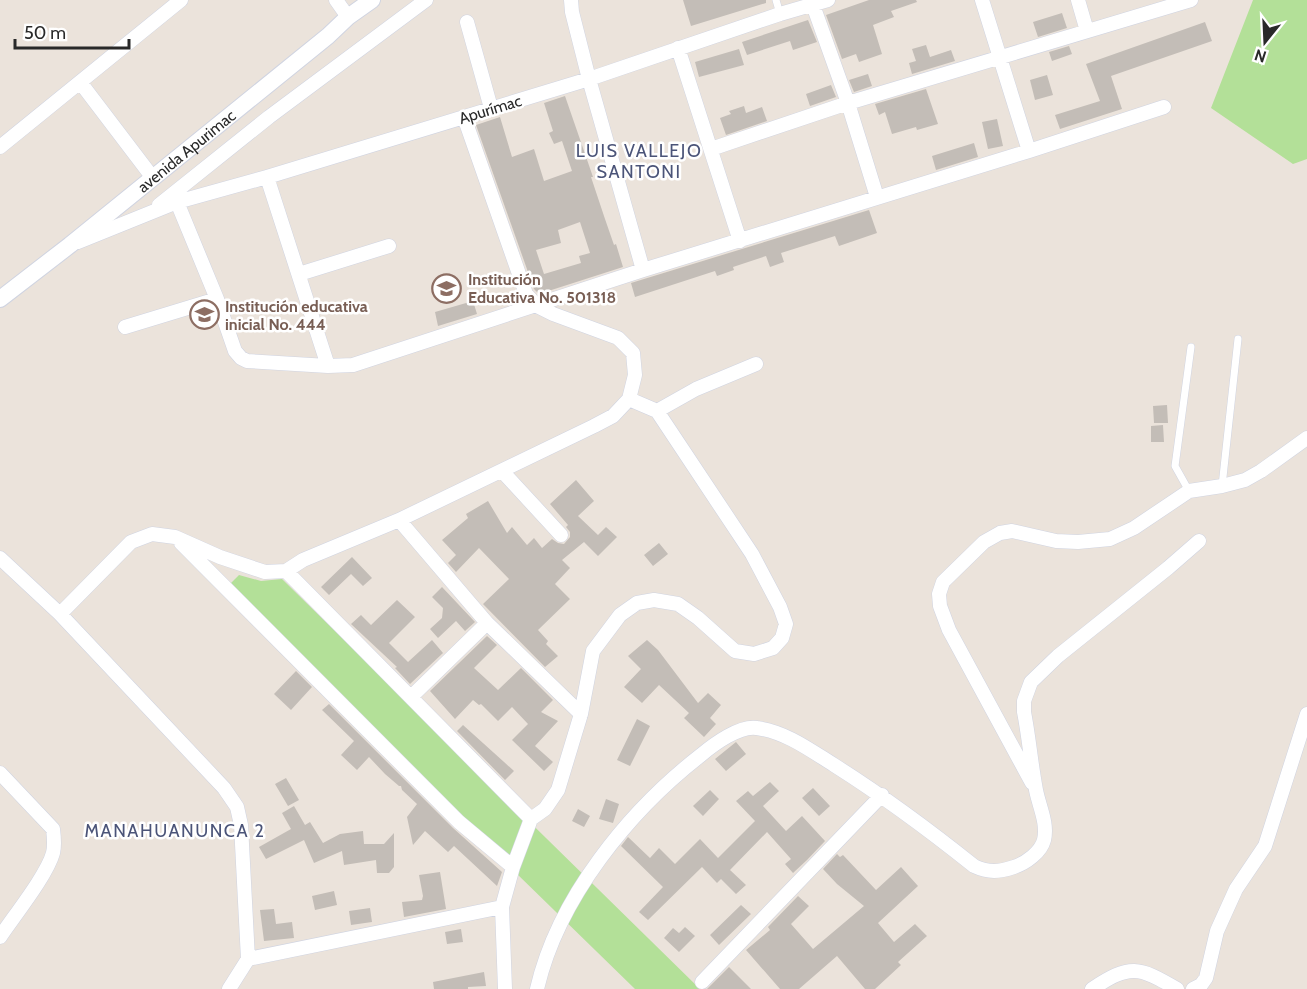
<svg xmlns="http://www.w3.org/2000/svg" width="1307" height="989" font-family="Cabin,sans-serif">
<rect width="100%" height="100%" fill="#ebe3db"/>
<path fill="#b3e098" d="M1253 0H1307V159L1293 164 1211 108Z
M239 575 261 581 282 579 700 989H635L515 872 230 584Z"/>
<path fill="#c3bdb7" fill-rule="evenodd" d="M683 0H766V3L691 26Z
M869 0H916L917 2 891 11 894 17 873 25 882 54 859 62 856 54 842 59 826 15Z
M1062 13 1067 28 1038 37 1033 22Z
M808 20 817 42 793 50 790 41 747 55 742 42Z
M1205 22 1212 41 1111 76 1122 109 1060 129 1055 115 1100 101 1086 64Z
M926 45 930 57 951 50 955 61 912 74 909 63 916 61 912 49Z
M1069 46 1072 54 1052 61 1049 52Z
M739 49 744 65 699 77 695 62Z
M868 74 872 86 854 92 849 80Z
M1047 75 1053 95 1035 100 1030 80Z
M831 85 836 97 810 106 806 94Z
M926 89 938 124 917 130 916 127 892 134 885 112 879 115 875 104Z
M565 96 593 177H591L605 219 614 245 616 244 623 267 539 294 534 289 476 125 500 117 512 157 534 149 544 181 572 171 562 141 554 144 549 133 553 131 544 103ZM580 222 590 253 579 256 581 263 544 274 536 250 561 243 558 230Z
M744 106 746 113 762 107 767 121 726 135 720 118 731 114 729 111Z
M997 119 1003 146 988 149 982 122Z
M974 143 978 157 936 170 932 156Z
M869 210 877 233 839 246 835 236 781 253 784 262 770 267 766 256 733 267 734 270 717 276 715 271 635 297 631 283Z
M473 301 477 314 438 326 435 312Z
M1167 405 1168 423H1154L1153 406Z
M1163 425 1164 442H1151V426Z
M576 480 594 501 578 516 598 535 606 527 617 537 598 556 584 542 562 560 570 568 555 584 570 599 538 630 548 641 546 644 558 656 545 667 483 604 509 579 479 548 456 572 448 563 456 555 442 540 468 518 466 514 488 501 507 533 512 527 527 545 534 538 542 548 552 539 558 543 564 544 570 537V532L566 527 568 525 550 504Z
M659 543 668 554 653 566 644 555Z
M352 557 372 578 363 586 351 574 329 595 321 587Z
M442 587 475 622 465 631 456 621 438 638 430 629 442 618 443 608 432 597Z
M397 600 415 617 389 643 408 662 432 640 443 653 410 684 395 668 397 667 351 624 361 615 371 625Z
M487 636 497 645 474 668 498 690 521 668 553 700 541 712 558 721 535 746 553 762 544 771 512 740 528 724 512 707 498 721 481 704 479 705 473 700 455 719 430 691Z
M647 640 658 650 698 703 708 693 721 705 710 718 716 724 704 737 684 718 689 713 659 685 642 703 624 687 641 669 628 656Z
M296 671 312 687 291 710 274 694Z
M329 704 453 828 502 872 497 886 454 846 448 852 425 831 413 845 407 817 417 804 402 790 401 786H399L385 774 369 757 357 770 341 755 354 741 322 710Z
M637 719 650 726 630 766 617 760Z
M463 725 514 771 505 780 457 731Z
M736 742 746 754 726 771 715 759Z
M286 778 299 800 288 806 275 784Z
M770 782 779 791 763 806 786 831 802 816 825 841 807 860 793 873 785 864 791 859 767 832 730 870 746 885 736 894 721 879 717 883 702 867 648 920 639 912 663 887 621 846 628 837 650 858 659 848 675 864 700 839 718 858 755 821 736 801 748 791 753 796Z
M813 788 830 806 819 816 802 798Z
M710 790 719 799 703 816 693 806Z
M606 799 619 804 613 823 599 819Z
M294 806 305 825 310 822 323 843 340 834 363 831 364 844H384L394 833V867L389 873H377L376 860 344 865 342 851 314 863 304 840 266 859 259 847 291 829 282 813Z
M578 809 590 816 584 827 572 821Z
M837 854 840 857 843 855 876 890 901 867 918 886 878 923 894 942 915 924 927 936 898 962 901 965 875 989H865L837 956 799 989H780L746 950 770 930 768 927 798 896 809 906 791 924 813 949 864 906 837 884 823 869Z
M440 872 446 909 404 917 402 902 422 900 423 896 419 875Z
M334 891 337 905 315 910 312 896Z
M741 905 751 914 719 945 710 935Z
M370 908 372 922 351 925 349 911Z
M274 909 276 924 292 922 294 938 264 941 260 910Z
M685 927 695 936 679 952 664 938 673 928 679 933Z
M461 929 463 942 447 944 445 932Z
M729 967 751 989H707Z
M484 972 486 986 468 987V989H434L433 982Z"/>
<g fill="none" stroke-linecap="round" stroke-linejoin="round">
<defs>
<path id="service" d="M776 0 780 14
M1222 486 1238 339
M1189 491 1175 466 1191 347"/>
<path id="minor" d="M336 0 348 17
M571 0 572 12 589 79 643 270
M982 0 1029 151
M1078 0 1087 31
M813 5 848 103 877 197
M467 22 491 108
M678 48 740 241
M80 82 153 178
M0 147 181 0
M711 149 848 103 1191 0
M267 177 328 366
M177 202 217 299 235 351 241 358 247 361 328 366 353 365 643 270 1029 151 1164 107
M159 205 269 117 426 0
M78 242 177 202 267 177 589 79 780 14 828 0
M299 274 389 246
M125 327 217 299
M657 411 696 389 756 364
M502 471 561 535
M399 520 487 623 581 714
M181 543 459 822 513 867 502 907 505 989
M0 558 60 614 224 788 237 807 241 825 248 959 229 989
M286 571 531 819
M60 614 131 542 152 534 175 537 220 557 265 572 286 571 303 560 399 520 594 426 613 416 629 399 635 375 633 353 618 338 553 314 537 306 526 294 464 117
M412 696 487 623
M0 773 53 829C54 837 55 845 53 853 47 875 14 916 0 937
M1032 783 949 630 940 606 939 594 943 582 984 542 1000 533 1012 531 1056 541 1078 542 1110 539 1134 528 1189 491 1222 486 1245 480 1261 471 1307 438
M513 867 531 819 545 809 558 790 581 714 593 651 620 615 637 603 654 600 678 604 698 618 735 651 754 654 773 648 782 638 786 624 780 607 752 554 657 411 629 399
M248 959 502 907
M702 982 882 795
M537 989C558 898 629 811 701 755 714 744 740 725 757 728 786 732 810 750 834 765 883 796 929 830 974 866 989 873 999 872 1014 867 1026 863 1041 852 1044 840 1048 823 1039 806 1036 790 1031 764 1029 737 1024 712V701L1031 682 1058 656 1168 568 1199 541
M1092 989C1130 964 1138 966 1177 989
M1193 989 1201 985 1206 978 1217 931 1236 889 1265 846 1307 714"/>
<g id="tertiary">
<path id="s1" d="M0 299 70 245 328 36 348 17 372 0"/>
</g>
</defs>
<use href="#service" stroke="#d0d4e1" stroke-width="8"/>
<use href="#minor" stroke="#d0d4e1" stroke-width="15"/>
<use href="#tertiary" stroke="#d0d4e1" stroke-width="18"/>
<use href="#service" stroke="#fff" stroke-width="7"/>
<use href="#minor" stroke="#fff" stroke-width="14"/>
<use href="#tertiary" stroke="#fff" stroke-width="16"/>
</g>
<defs>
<symbol id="school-ring" viewBox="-11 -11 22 22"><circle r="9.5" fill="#fff" stroke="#8d6e63" stroke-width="1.5"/><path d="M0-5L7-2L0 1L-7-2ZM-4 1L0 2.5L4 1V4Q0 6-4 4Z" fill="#8d6e63"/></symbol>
</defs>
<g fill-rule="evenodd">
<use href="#school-ring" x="430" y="272" width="33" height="33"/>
<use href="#school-ring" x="188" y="298" width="33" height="33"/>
</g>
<g text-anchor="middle" stroke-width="5" stroke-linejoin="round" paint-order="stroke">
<g font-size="16" fill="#292929" stroke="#fff">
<text transform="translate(490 109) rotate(-17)" y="6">Apurímac</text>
<text dy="6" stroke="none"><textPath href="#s1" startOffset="238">avenida Apurimac</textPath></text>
</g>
<g font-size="16" font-weight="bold" fill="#785e54" stroke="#fff" text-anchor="start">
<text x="468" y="285">Institución<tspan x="468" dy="18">Educativa No. 501318</tspan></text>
<text x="225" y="312">Institución educativa<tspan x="225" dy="18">inicial No. 444</tspan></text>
</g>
<g font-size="18" letter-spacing="1.5" fill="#4b5478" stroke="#fff">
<text x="639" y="157">LUIS VALLEJO<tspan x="639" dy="21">SANTONI</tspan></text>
<text x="175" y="837">MANAHUANUNCA 2</text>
</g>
</g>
<g transform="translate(1265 42) rotate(198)" stroke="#ffffff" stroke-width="4.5" paint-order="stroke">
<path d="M0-4.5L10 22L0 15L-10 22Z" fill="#292929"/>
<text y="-9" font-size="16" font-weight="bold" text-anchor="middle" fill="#292929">N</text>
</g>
<path d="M15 39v9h114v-9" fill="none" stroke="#292929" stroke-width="3"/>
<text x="24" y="39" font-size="18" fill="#292929" stroke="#ffffff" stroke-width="4.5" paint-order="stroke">50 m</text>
</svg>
